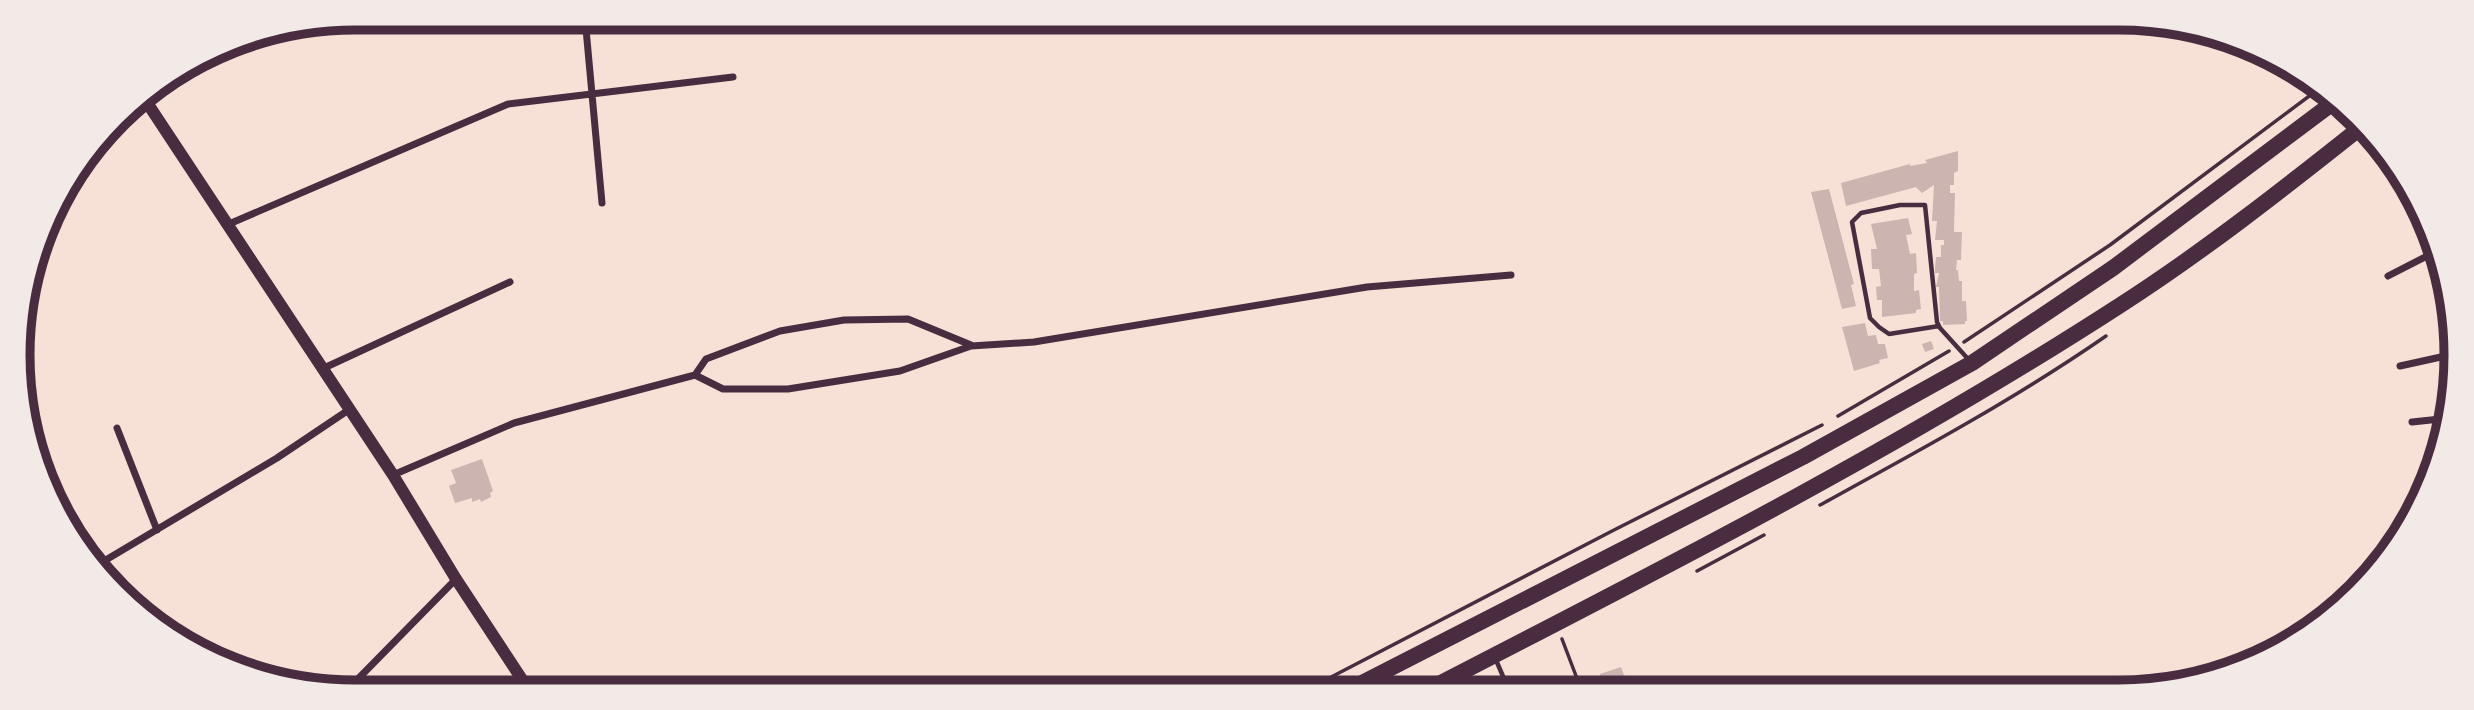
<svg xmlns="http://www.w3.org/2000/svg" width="2474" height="710" font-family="'Roboto Serif',serif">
<rect width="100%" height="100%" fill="#f7e1d7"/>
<path fill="#ccb4b1" d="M1958 151V171L1954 173V185H1950V193H1955L1954 232H1962L1961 260H1957L1956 270H1958L1959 281H1962V301H1966L1967 321H1965V324L1943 325V321H1940L1939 287H1936L1939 273H1935V269L1936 257H1941V245H1944V240H1935L1937 221H1932L1934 185 1922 193 1916 187 1846 206 1841 183 1910 164V166L1927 163 1925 160Z
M1829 189 1854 284 1851 285 1856 306 1842 309 1811 192Z
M1908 218 1912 234 1906 235 1910 254 1916 253 1917 273 1914 274V291L1919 290 1921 309 1916 310V313L1882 317V300H1877L1876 287 1881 286 1879 269H1872L1871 249H1877L1871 224Z
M1865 323 1868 336 1876 335 1878 344H1885L1888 358 1879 360 1880 363 1854 371 1842 327Z
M1931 341 1934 349 1925 352 1922 344Z
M482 459 493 491 490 493 491 497 481 502 480 499 472 502V498L455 503 449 486 456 483 451 470Z
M1621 667 1629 689H1605L1600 674Z"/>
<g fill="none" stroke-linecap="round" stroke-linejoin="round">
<path stroke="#4a2c40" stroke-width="3.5" d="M1964 342 2110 245 2320 88
M1838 416 1949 351
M1820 505C1917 452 2015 399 2106 336
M1697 571 1764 535
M1562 639 1581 689
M1310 688 1614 530 1822 425"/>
<path stroke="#4a2c40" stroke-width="4.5" d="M1939 326 1889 334 1879 327 1870 318 1852 222 1861 213 1900 205H1925L1937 322 1940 328 1969 360
M1496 660 1508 688"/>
<path stroke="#4a2c40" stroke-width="7" d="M585 18 602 203
M229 224 508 104 733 77
M2388 276 2435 252
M2400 366 2450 355
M324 368 510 282
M695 375 706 359 780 331 844 320 908 319 971 345
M2412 422 2450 418
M117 428 157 530
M393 475 514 423 695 375 723 389H788L900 371 971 346 1034 342 1367 287 1511 275
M94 567 277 458 350 409
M351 686 456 579"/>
<path stroke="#4a2c40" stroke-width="12" d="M142 95 393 475 456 579 527 687"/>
<path stroke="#4a2c40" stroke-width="16" d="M1352 688 1803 457 1972 363 2113 268 2334 102
M1431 688C1664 568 1898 449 2119 306 2203 252 2282 190 2360 128"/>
</g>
<path d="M0 0H2474V710H0ZM355 30H2119A325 325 0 0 1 2444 355V355A325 325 0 0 1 2119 680H355A325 325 0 0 1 30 355V355A325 325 0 0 1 355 30Z" fill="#f1eae7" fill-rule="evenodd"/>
<path fill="none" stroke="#4a2c40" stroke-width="9" d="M355 30H2119A325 325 0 0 1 2444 355V355A325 325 0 0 1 2119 680H355A325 325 0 0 1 30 355V355A325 325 0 0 1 355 30Z"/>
</svg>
